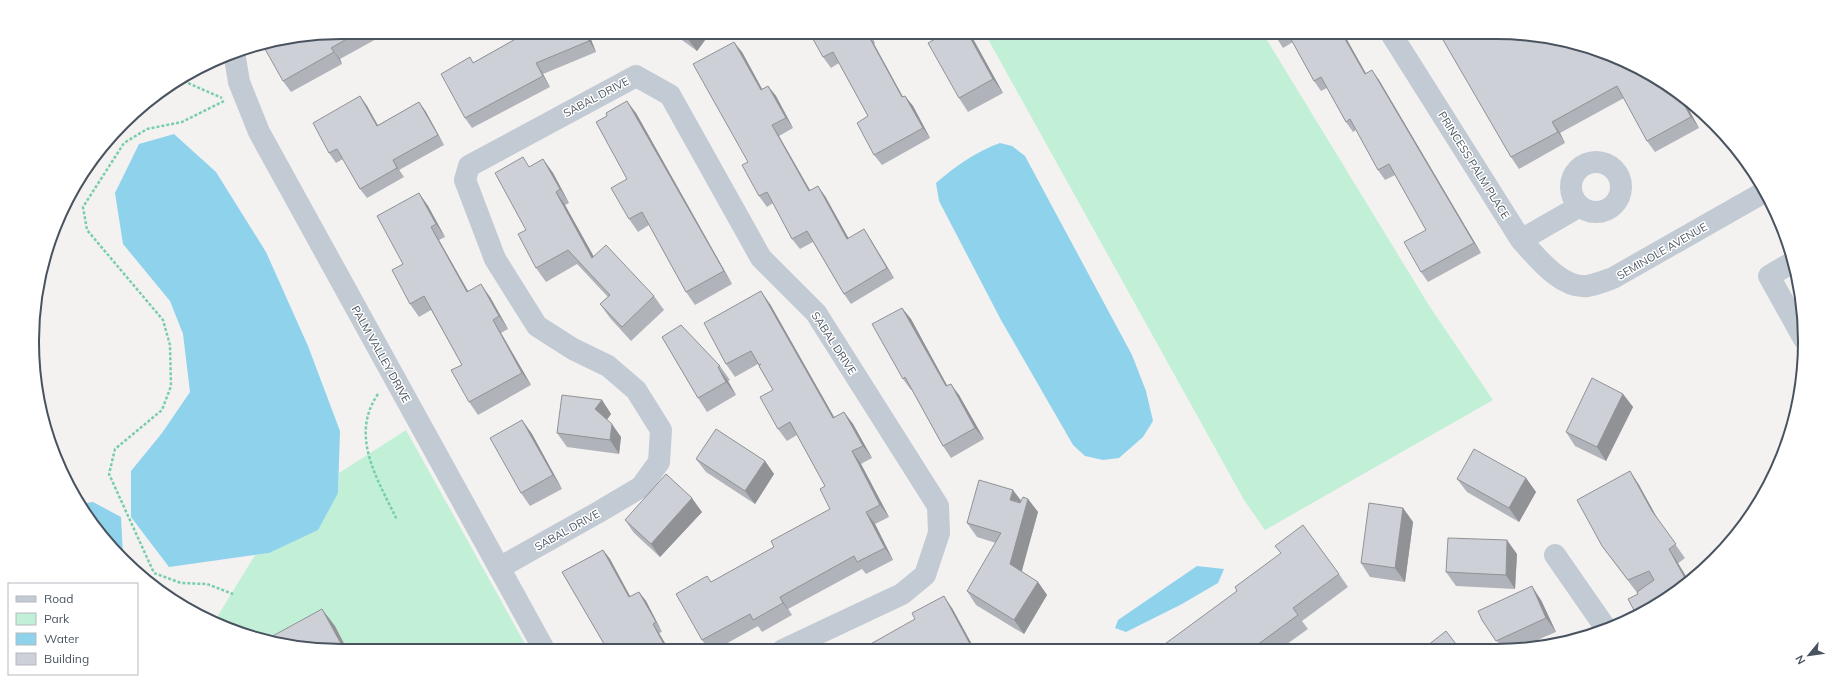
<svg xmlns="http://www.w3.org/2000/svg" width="1837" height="683" font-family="Mulish,sans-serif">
<rect width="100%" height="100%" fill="#f4f2f1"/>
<path fill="#c1f0d7" d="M984 32H1262L1430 307 1493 400 1265 530 1244 500Z
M406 430 529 651H341L261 640 214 622 255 555 269 553 338 493 339 473Z"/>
<path fill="#8fd2ec" d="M174 134 216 172 266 252 308 346 340 431 338 493 318 530 269 553 169 567 131 517V471L162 433 190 392 183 334 170 301 123 244 115 193 139 144Z
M1000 143 1012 146 1025 156 1132 355 1146 391 1153 421 1143 437 1119 458 1103 460 1085 456 1073 445 1001 320 939 201 936 183C956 166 975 152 1000 143Z
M93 502 121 517 123 555 84 513 79 504Z
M1197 566 1224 569 1218 583 1182 604 1126 632 1115 628 1118 620Z"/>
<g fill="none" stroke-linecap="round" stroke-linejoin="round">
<path stroke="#79ceaa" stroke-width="2.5" stroke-dasharray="3 2" stroke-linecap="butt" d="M179 79 222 98
M224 101 182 122 147 129 124 143 83 207 87 230 163 320 170 345 171 386 162 410 115 449 109 474 154 573 181 583 207 584 233 594
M378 394C349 436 378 480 397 520"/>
<path stroke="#c2cad3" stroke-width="22" d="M1390 32 1521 240 1580 206
M234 52 239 82 259 132 545 651
M1571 187a25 25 0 1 1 50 0a25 25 0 1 1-50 0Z
M1521 240C1536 256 1561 289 1587 286 1595 285 1605 281 1613 278L1766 191
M1793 262 1769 276 1804 339
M1555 555 1605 627
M499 568 597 513 641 487 659 462 661 430 636 390 608 366 573 349 537 326 495 259 465 180 469 166 636 76 670 95 761 258 816 313 938 506 939 533 925 575 902 594 783 650"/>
</g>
<path fill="#b0b3b9" d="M342 32H389L340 59 342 64 291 92 283 81Z
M528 32H588L596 52 543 74 550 87 472 128 465 118 474 62Z
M671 32H711L697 51Z
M869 32 875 43 874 44 903 97 905 96 913 106 930 138 882 165 874 155 868 116 839 63 831 68 823 57Z
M948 32H968L972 37 1003 93 968 112 959 98Z
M1273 32H1341L1346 38 1366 74 1379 80 1481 253 1428 282 1421 272 1426 230 1395 175 1385 180 1378 170 1356 130 1353 132 1346 122 1327 88 1321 91 1314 81 1293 42 1283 48Z
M1440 32 1680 94 1699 128 1655 152 1647 141 1624 98 1560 133 1565 143 1519 169 1511 157Z
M742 52 762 89 768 86 776 96 793 128 779 136 810 190 825 196 849 239 864 229 871 240 894 278 851 304 844 294 813 242 800 249 792 239 773 203 767 207 759 196 748 162Z
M360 96 367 106 378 125 419 102 426 112 444 145 399 170 404 177 367 198 360 189 343 159 336 163 329 153Z
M636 113 732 284 695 305 686 292 649 225 638 232 629 219 627 179Z
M543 159 553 173 569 203 565 205 593 257 654 296 664 310 631 341 610 318 600 304 608 297 577 264 546 282 536 268 526 230 530 167Z
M95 161 98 164 84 174Z
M419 193 428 206 445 237 439 240 468 292 490 297 508 329 501 333 531 385 478 415 469 402 462 365 431 310 419 317 410 304 403 264Z
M770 304 834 417 844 412 853 424 872 458 861 464 889 517 875 524 893 560 866 574 862 569 788 609 792 615 762 632 758 626 715 650H709L702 640 707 576 711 582 774 547 830 509 825 486 797 435 787 441 778 429 773 390 758 364 735 377 726 364Z
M902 308 911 319 947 386 959 395 984 439 951 458 943 446 912 390H911L903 379Z
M662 337 720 366 730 380 728 381 736 395 707 412 698 398Z
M1623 394 1633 407 1606 461 1575 446 1566 432Z
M602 400 611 414 607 420 621 437 619 454 567 447 557 433Z
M522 420 532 434 562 489 530 506 521 493Z
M696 459 765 461 774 474 755 504 706 472Z
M1630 471 1639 485 1660 523 1685 558 1638 594 1602 546Z
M1526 478 1536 492 1519 522 1467 492 1457 479Z
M1028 499 1038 512 1021 571 1038 582 1047 595 1024 634 976 605 967 591 996 543 977 537 967 523 1021 501Z
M1403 508 1413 522 1405 582 1370 577 1361 563Z
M702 512 660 557 634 533 625 520Z
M603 550 610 559 630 597 639 592 646 601 662 632 659 633 669 650H608L562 572Z
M1517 554 1515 589 1456 586 1446 572Z
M1339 574 1348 587 1302 621 1308 629 1280 649H1158Z
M1541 600 1556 632 1519 648H1502L1482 620Z
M952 608 975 650H860Z"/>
<path fill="#909296" d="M585 32H588L596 52 589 41Z
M691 32H711L697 51 687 38Z
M868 32H869L875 43Z
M967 32H968L972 37 1003 93 993 79Z
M1341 32 1346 38 1372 84 1365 74Z
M867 33 874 44 909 108 902 97Z
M734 42 742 52 768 100 761 90Z
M331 48 340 59 342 64 334 52Z
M536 63 543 74 550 87 543 76Z
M1372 70 1379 80 1481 253 1474 243Z
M768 86 776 96 793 128 786 118Z
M1677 92 1680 94 1699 128 1691 117Z
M360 96 367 106 383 135 377 126Z
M905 96 913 106 930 138 923 128Z
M627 101 636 113 732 284 724 271Z
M419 102 426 112 444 145 438 135Z
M1552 122 1560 133 1565 143 1558 132Z
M772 125 779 136 816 201 809 191Z
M543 159 553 173 569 203 560 189Z
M393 160 399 170 404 177 397 168Z
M818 186 825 196 855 250 847 239Z
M556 192 565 205 602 271 592 258Z
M419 193 428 206 445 237 436 224Z
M431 227 439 240 476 305 467 292Z
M864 229 871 240 894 278 887 268Z
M481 284 490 297 508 329 499 316Z
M761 291 770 304 842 431 833 418Z
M902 308 911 319 954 398 946 386Z
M493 320 501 333 531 385 522 373Z
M718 367 728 381 736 395 726 382Z
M951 384 959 395 984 439 975 428Z
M1623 394 1633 407 1606 461 1597 447Z
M602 400 611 414 605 422 595 409Z
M844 412 853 424 872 458 863 446Z
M522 420 532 434 562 489 553 475Z
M612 424 621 437 619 454 610 440Z
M852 451 861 464 889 517 880 505Z
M765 461 774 474 755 504 745 491Z
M1630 471 1639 485 1661 525 1652 511Z
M1526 478 1536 492 1519 522 1509 508Z
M1013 490 1023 503 1010 500Z
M692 498 702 512 660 557 651 544Z
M1028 499 1038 512 1020 578 1010 564Z
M1403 508 1413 522 1405 582 1395 568Z
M866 512 875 524 893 560 885 548Z
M1507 540 1517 554 1515 589 1506 575Z
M1669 549 1678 563 1689 581 1687 582Z
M603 550 610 559 636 607 629 597Z
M1038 582 1047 595 1024 634 1014 620Z
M1532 586 1541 600 1556 632 1546 618Z
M639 592 646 601 662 632 656 622Z
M944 596 952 608 975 650H974L970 644Z
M780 597 792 615 783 603Z
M322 609 335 626 348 651H345Z
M653 624 659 633 669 650H667Z"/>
<path fill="#cdd0d7" stroke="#909296" d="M342 32H359L331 48 334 52 283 81 265 49 276 43Z
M528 32H585L589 41 536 63 543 76 465 118 441 74 470 57 473 63Z
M680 32H691L687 38Z
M809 32H868L867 33 902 97 905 96 923 128 874 155 857 123 868 116 833 52 823 57Z
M948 32H967L993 79 959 98 928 43Z
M1273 32H1286L1276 37Z
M1287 32H1341L1365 74 1372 70 1474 243 1421 272 1404 242 1426 230 1389 164 1378 170 1350 119 1346 122 1321 77 1314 81Z
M1440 32H1496L1576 43 1633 64 1677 92 1691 117 1647 141 1617 86 1552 122 1558 132 1511 157 1439 33Z
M734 42 761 90 768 86 786 118 772 125 809 191 818 186 847 239 864 229 887 268 844 294 807 231 792 239 767 192 759 196 742 165 748 162 693 64Z
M360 96 377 126 419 102 438 135 393 160 397 168 360 189 337 149 329 153 313 123Z
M627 101 724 271 686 292 642 212 629 219 611 188 627 179 596 122 607 116 606 113Z
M523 157 529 167 543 159 560 189 556 192 592 258 606 245 654 296 622 327 600 304 610 295 568 250 536 268 518 234 526 230 495 173Z
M419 193 436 224 431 227 467 292 481 284 499 316 493 320 522 373 469 402 451 370 462 365 424 296 410 304 392 270 403 264 377 216Z
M761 291 833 418 844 412 863 446 852 451 880 505 866 512 885 548 857 562 854 556 780 597 783 603 753 620 750 614 702 640 676 594 707 576 711 582 774 547 771 541 830 509 820 489 825 486 790 422 778 429 760 397 773 390 759 366 761 364 759 365 751 351 726 364 704 323Z
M902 308 946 386 951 384 975 428 943 446 905 377 903 379 872 324Z
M681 325 720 366 718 367 726 382 698 398 662 337Z
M1592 378 1623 394 1597 447 1566 432Z
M562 395 602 400 595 409 612 424 610 440 557 433Z
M522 420 553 475 521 493 490 438Z
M716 429 765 461 745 491 696 459Z
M1474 449 1526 478 1509 508 1457 479Z
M1630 471 1652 511 1676 544 1669 549 1687 582 1637 616 1628 599 1638 594 1637 592 1654 580 1649 571 1628 580 1602 546 1577 500Z
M666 474 692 498 651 544 625 520Z
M979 480 1013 490 1010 500 1020 503 1023 497 1028 499 1010 564 1038 582 1014 620 967 591 1001 533 967 523Z
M1369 503 1403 508 1395 568 1361 563Z
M1303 525 1339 574 1293 608 1298 615 1253 648 1254 649H1158L1237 591 1235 587 1281 553 1275 546Z
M1448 538 1507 540 1506 575 1446 572Z
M603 550 629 597 639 592 656 622 653 624 667 650H611L609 648 607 649 562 572Z
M1532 586 1546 618 1496 641 1482 620 1478 611Z
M944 596 970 644 960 650H860L915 619 912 613Z
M322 609 345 651 271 642 269 638Z
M1446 631 1459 648 1423 649Z"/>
<g text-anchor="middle" stroke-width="3" stroke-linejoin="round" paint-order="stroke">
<g font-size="11" fill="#49535f" stroke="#fff">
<text transform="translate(596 97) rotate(-28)" y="4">SABAL DRIVE</text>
<text transform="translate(1474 165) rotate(58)" y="4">PRINCESS PALM PLACE</text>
<text transform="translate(1662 251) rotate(-30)" y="4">SEMINOLE AVENUE</text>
<text transform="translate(834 343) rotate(57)" y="4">SABAL DRIVE</text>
<text transform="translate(381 354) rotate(61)" y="4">PALM VALLEY DRIVE</text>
<text transform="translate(567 530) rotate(-29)" y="4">SABAL DRIVE</text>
</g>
</g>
<path d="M0 0H1837V683H0ZM341 39H1496A302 302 0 0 1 1798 341V342A302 302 0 0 1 1496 644H341A302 302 0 0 1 39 342V341A302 302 0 0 1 341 39Z" fill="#fff" fill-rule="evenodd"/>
<path fill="none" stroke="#49535f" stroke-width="2" d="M341 39H1496A302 302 0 0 1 1798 341V342A302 302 0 0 1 1496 644H341A302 302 0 0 1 39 342V341A302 302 0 0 1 341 39Z"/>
<rect x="8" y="583" width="130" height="92" fill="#ffffff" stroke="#b6babf"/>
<rect x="16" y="596" width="20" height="6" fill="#c2cad3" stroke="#b6babf"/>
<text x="44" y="603" font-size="12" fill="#49535f">Road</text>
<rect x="16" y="613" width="20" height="12" fill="#c1f0d7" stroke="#b6babf"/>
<text x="44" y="623" font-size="12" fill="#49535f">Park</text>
<rect x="16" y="633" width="20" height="12" fill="#8fd2ec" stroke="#b6babf"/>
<text x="44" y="643" font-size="12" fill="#49535f">Water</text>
<rect x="16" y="653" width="20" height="12" fill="#cdd0d7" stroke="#b6babf"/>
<text x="44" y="663" font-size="12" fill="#49535f">Building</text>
<g transform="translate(1809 655) rotate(241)" stroke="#ffffff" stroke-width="3" paint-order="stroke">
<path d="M0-3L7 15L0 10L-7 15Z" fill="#49535f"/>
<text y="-6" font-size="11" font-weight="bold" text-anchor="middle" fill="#49535f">N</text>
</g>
</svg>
